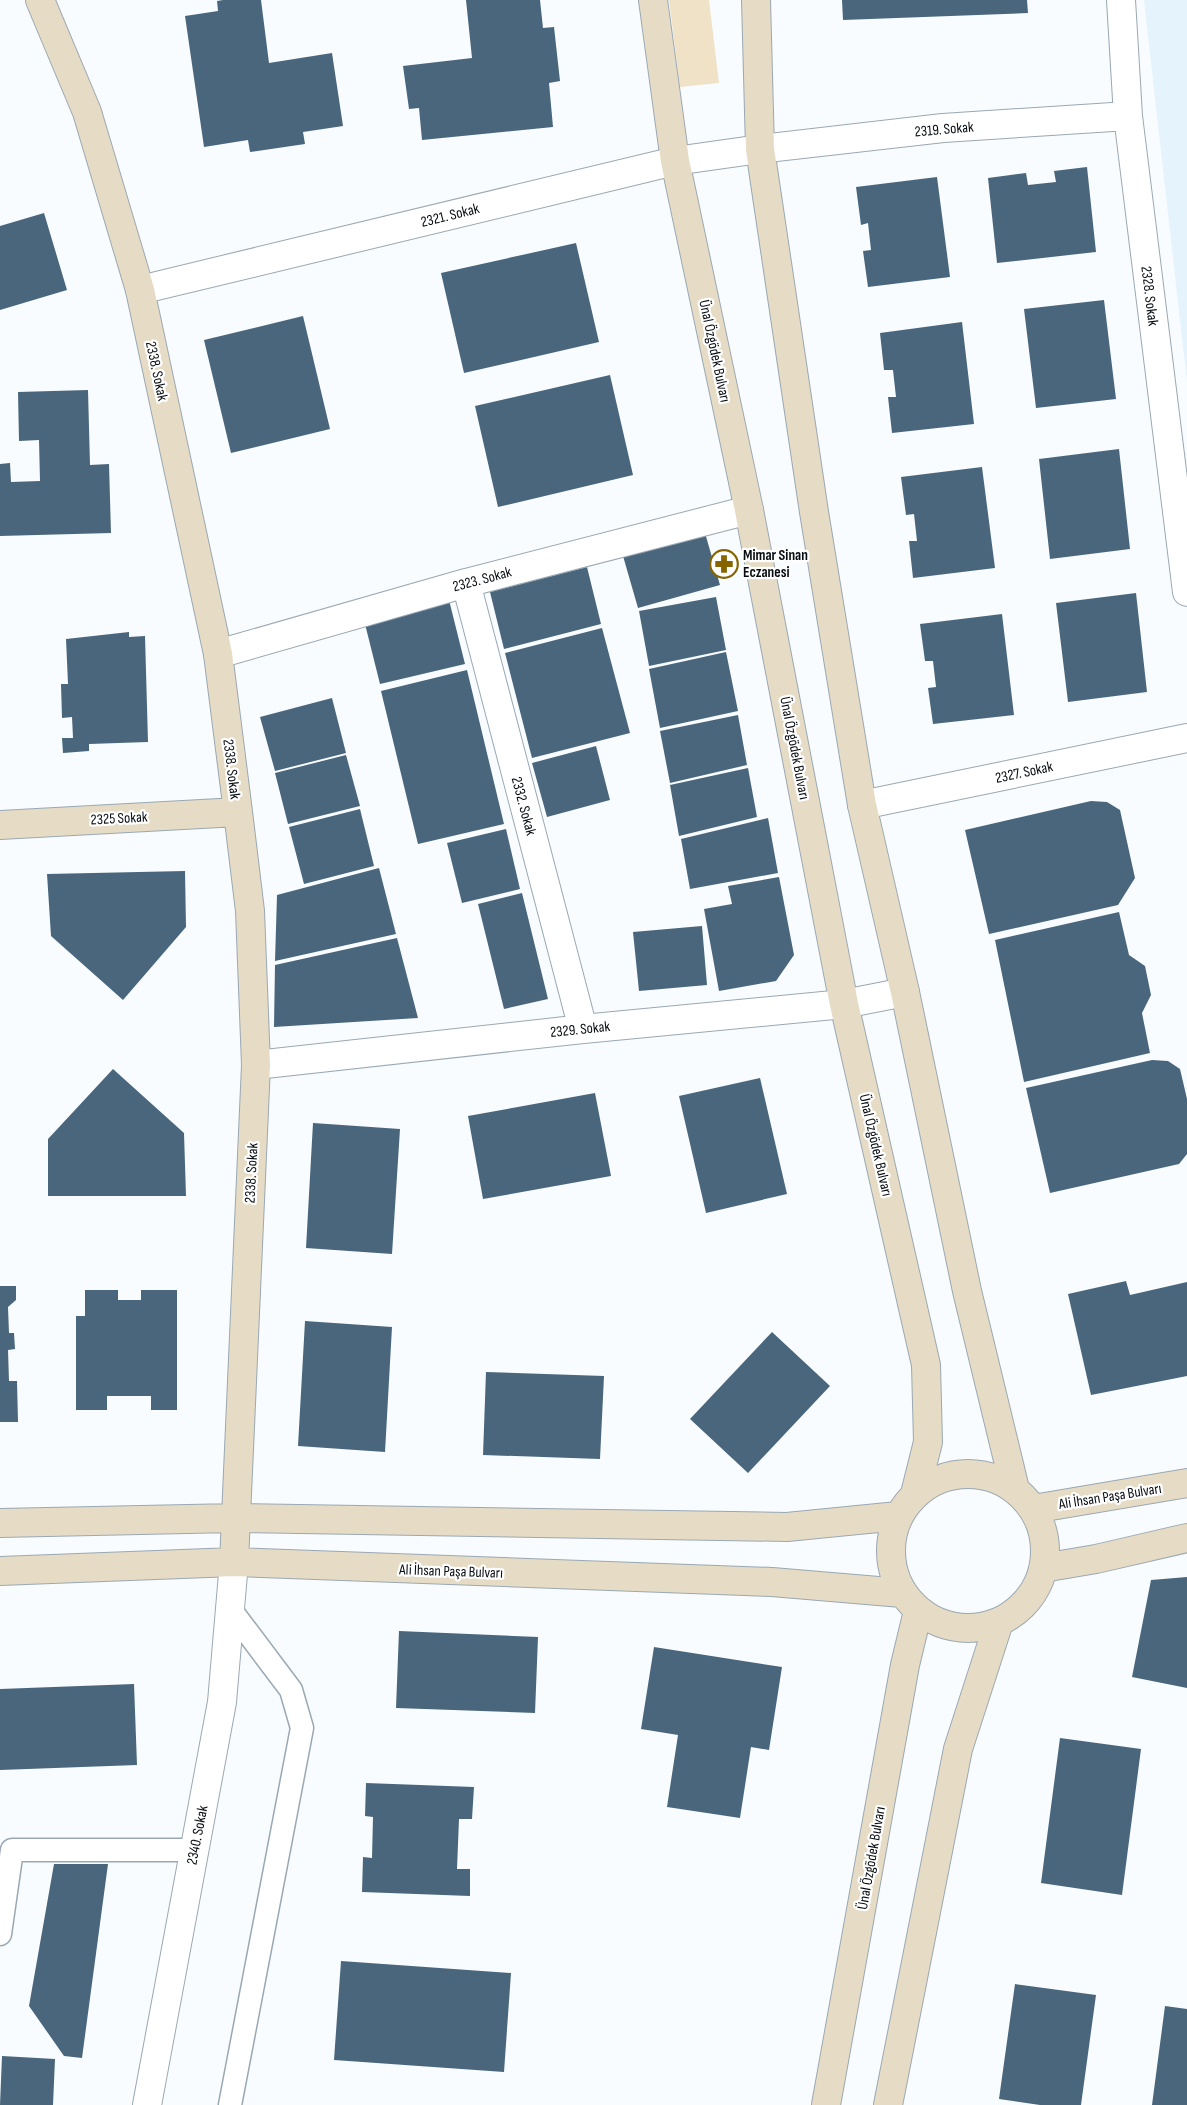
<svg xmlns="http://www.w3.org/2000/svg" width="1187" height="2105" font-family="'Sofia Sans Condensed',sans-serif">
<rect width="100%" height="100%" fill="#f9fcfe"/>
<path fill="#e5f3fd" d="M1144 0H1187V381L1183 347Z"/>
<path fill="#efe2c7" d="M669 0H709L719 83 680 87Z"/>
<path fill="#49667c" d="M223 0H261L269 63 332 53 343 126 303 132 305 144 250 152 248 140 204 147 185 16 218 11 217 1Z
M466 0H540L543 28 554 27 560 81 549 83 553 127 422 140 419 108 409 109 403 66 472 58Z
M842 0H1027L1028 13 843 20Z
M1087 167 1096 252 997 263 988 178 1026 173 1028 185 1056 182 1054 171Z
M937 177 950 277 868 287 863 251 871 250 868 223 861 225 856 187Z
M44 213 67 290 0 310V226Z
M576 243 599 342 464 373 441 273Z
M1104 300 1116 399 1036 408 1024 309Z
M303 316 330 429 231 453 204 340Z
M962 322 974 424 892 433 888 397H896L893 370H884L880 333Z
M610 375 633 475 498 507 475 406Z
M88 390 90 465 109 464 111 533 0 536V464L10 463 11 482 40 481 39 440 19 441 18 392Z
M1119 449 1130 549 1050 559 1039 459Z
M982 467 995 568 913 578 909 541H917L914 514 906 515 901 477Z
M705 533 720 585 638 608 623 556Z
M587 567 601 624 504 649 490 592Z
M1136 593 1147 692 1068 702 1056 603Z
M716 597 726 650 649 666 639 611Z
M449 600 465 664 380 684 364 620Z
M1002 614 1014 715 933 724 928 688 936 687 933 661H925L920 624Z
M602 628 630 733 532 758 505 653Z
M129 632V637L145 636 148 742 89 744V751L63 753 62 738H73L72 717 62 718 61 684H68L66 639Z
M726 652 738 711 660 728 649 669Z
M467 670 504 824 418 844 381 691Z
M332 698 346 753 275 771 260 717Z
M738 715 747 765 670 783 660 731Z
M596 746 610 800 547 817 532 763Z
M346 755 360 806 288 824 275 773Z
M748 768 757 817 679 836 670 785Z
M1091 801 1107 802 1120 810 1135 878 1118 905 989 934 965 830Z
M360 809 374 866 304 884 289 827Z
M768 818 778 873 690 889 681 839Z
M506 829 520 889 462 903 447 843Z
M379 868 396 934 275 961 277 895Z
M185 871 186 927 123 1000 51 936 47 874Z
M779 877 794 955 776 981 719 991 704 909 732 904 728 886Z
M522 893 548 999 504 1009 478 904Z
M1119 912 1129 955 1145 966 1151 995 1142 1013 1150 1053 1024 1082 995 940Z
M702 926 707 985 639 991 633 932Z
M397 938 418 1018 274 1027 275 965Z
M1152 1060 1168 1061 1180 1069 1187 1099V1154L1179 1164 1050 1193 1026 1088Z
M113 1069 184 1133 186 1196H48V1139Z
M760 1078 787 1194 706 1213 679 1096Z
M595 1093 611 1176 483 1199 468 1116Z
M313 1123 400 1129 392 1254 306 1248Z
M1126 1281 1130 1295 1187 1282V1376L1091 1395 1068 1294Z
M0 1286H16V1300L8 1307 9 1333H14L15 1349 8 1350 9 1381H17L18 1422H0Z
M85 1290H118V1300H141V1290H177V1410H151V1396H107V1410H76V1316H85Z
M305 1321 392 1327 385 1452 298 1446Z
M772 1332 830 1386 748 1473 690 1419Z
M486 1372 604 1376 600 1459 483 1455Z
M1187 1577V1688L1132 1677 1151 1580Z
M399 1631 538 1637 535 1713 396 1708Z
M654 1647 782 1667 769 1750 751 1747 740 1818 667 1807 678 1735 641 1729Z
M134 1684 137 1765 0 1770V1689Z
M1060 1738 1141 1749 1122 1895 1041 1883Z
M366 1783 474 1787 472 1819H459L457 1869H470V1896L362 1892 363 1857 372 1858 373 1817 365 1816Z
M54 1864H108L82 2058 64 2056 29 2006Z
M341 1961 511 1973 504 2072 334 2060Z
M1015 1984 1096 1995 1081 2105H1040L999 2099Z
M1165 2006 1187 2009V2105H1152Z
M2 2056 55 2059 53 2105H0Z"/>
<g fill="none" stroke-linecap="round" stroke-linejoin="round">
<defs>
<path id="lane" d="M0 1934 12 1850H195
M230 2105 302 1728 291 1690 230 1609"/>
<path id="street" d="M1121 0 1128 116 1187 592
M140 290 675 161 760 149 943 128 1128 116
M466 583 583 1029
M218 654 466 583 749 510
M862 805 1187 738
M256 1065 583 1029 844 1004 905 992
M147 2105 222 1702 234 1562"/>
<path id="secondary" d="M40 0 87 112 140 290 218 654 238 812 250 911 256 1065 234 1562
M653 0 675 161 749 510 844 1004 926 1365 928 1442 915 1494
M756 0 760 149 814 512 862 805 905 992 967 1291 1015 1489
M0 825 238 812
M891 1551a77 77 0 1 1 154 0a77 77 0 1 1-154 0Z
M1033 1509 1187 1483
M0 1523 235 1518 787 1527 898 1516
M1043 1568 1096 1559 1187 1538
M0 1571 234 1562 772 1582 902 1593
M826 2105 905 1665 918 1611
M888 2105 958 1749 999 1622"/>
</defs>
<use href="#lane" stroke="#9aa8b3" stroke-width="25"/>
<use href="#street" stroke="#9aa8b3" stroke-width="30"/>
<use href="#secondary" stroke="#9aa8b3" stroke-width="30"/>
<use href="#lane" stroke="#fff" stroke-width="22"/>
<use href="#street" stroke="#fff" stroke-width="28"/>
<use href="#secondary" stroke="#e6dcc5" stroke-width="28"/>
</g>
<defs>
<symbol id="pharmacy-ring" viewBox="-11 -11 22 22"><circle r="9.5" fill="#fff" stroke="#866400" stroke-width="1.5"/><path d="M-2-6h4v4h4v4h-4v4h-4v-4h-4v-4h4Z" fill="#866400"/></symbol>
</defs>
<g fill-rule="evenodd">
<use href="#pharmacy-ring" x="708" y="548" width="32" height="32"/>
</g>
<g text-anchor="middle" stroke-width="4.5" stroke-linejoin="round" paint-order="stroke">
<g font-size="15" fill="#070c10" stroke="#fff">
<text transform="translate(944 129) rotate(-5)" y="5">2319. Sokak</text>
<text transform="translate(450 215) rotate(-14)" y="5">2321. Sokak</text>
<text transform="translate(1150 296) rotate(83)" y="5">2328. Sokak</text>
<text transform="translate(715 351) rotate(78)" y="5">Ünal Özgödek Bulvarı</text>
<text transform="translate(157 371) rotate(78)" y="5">2338. Sokak</text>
<text transform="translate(482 579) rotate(-15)" y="5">2323. Sokak</text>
<text transform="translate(795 748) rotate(79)" y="5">Ünal Özgödek Bulvarı</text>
<text transform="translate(232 769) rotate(83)" y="5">2338. Sokak</text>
<text transform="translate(1024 772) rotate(-12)" y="5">2327. Sokak</text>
<text transform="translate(524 806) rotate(75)" y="5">2332. Sokak</text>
<text transform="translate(119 818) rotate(-3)" y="5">2325 Sokak</text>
<text transform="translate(580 1029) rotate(-6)" y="5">2329. Sokak</text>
<text transform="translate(876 1145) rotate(77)" y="5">Ünal Özgödek Bulvarı</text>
<text transform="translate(251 1173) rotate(-87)" y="5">2338. Sokak</text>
<text transform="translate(1110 1496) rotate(-9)" y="5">Ali İhsan Paşa Bulvarı</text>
<text transform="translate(451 1571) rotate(2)" y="5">Ali İhsan Paşa Bulvarı</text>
<text transform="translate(197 1835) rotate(-79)" y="5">2340. Sokak</text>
<text transform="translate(871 1858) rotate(-80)" y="5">Ünal Özgödek Bulvarı</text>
</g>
<g font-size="15" font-weight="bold" fill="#070c10" stroke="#fff" text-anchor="start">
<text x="743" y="560">Mimar Sinan<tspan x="743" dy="17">Eczanesi</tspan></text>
</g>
</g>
</svg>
